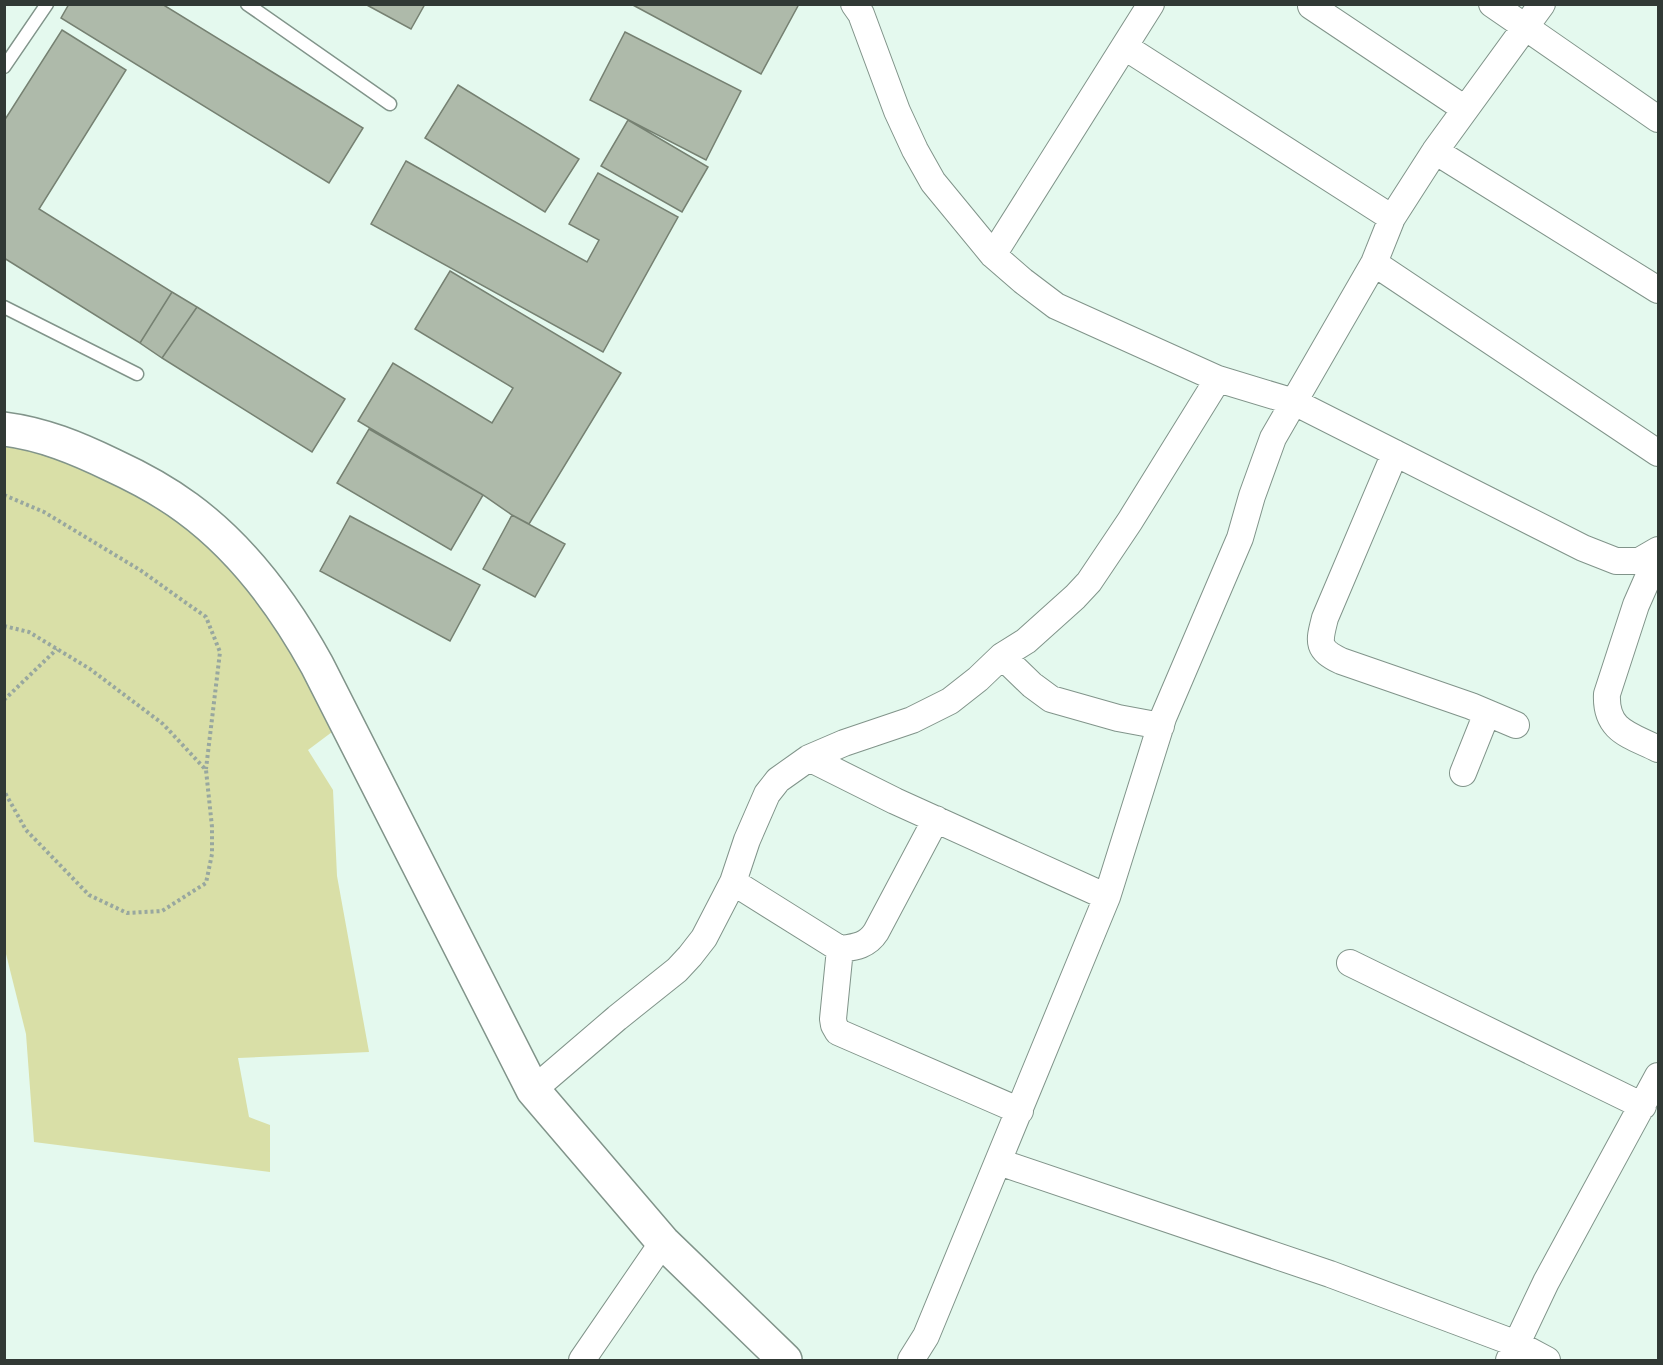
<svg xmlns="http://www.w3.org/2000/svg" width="1663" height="1365" font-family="Rubik,sans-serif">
<rect width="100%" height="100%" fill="#e4f9ee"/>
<path fill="#d9dfa7" d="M4 439 54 447 186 515 261 587 336 729 308 750 333 790 337 876 369 1052 238 1058 249 1117 270 1125V1172L34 1142 26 1034 4 946Z"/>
<path fill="#aebaaa" stroke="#768172" stroke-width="1.5" d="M69 4H162L363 128 329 183 61 18Z
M365 4H425L411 29Z
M631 4H799L761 74Z
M62 30 126 70 39 209 172 292 140 343 4 258V121Z
M625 32 741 91 706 160 590 100Z
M458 85 579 159 545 212 425 138Z
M628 120 708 167 682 212 601 166Z
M406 161 587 262 599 240 569 224 598 173 678 217 603 352 371 224Z
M450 271 621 373 529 524 512 515 483 495 358 421 393 363 492 423 513 388 415 329Z
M172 292 197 307 162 358 140 343Z
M197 307 345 399 312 452 162 358Z
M369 429 483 495 451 550 337 483Z
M512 515 565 544 535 597 483 569Z
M350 516 480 585 450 641 320 571Z"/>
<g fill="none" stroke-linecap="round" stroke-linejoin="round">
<defs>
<path id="service" d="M247 4 390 104
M4 67 47 4
M4 307 137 374"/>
<path id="minor" d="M854 4 861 14 897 111 915 150 933 182 993 255 1023 281 1056 306 1218 379 1294 402 1583 548 1616 561H1639L1658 550
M1492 4 1658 119
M1311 6 1465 109
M1125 47 1392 218
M1435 151 1658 290
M993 255 1151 4
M1374 263 1658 453
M1395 453 1325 618C1319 642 1316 649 1341 661L1471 706 1516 725
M1658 555 1636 605 1607 694C1605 731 1630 735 1658 749
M1002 656 1032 685 1051 699 1118 718 1161 726
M809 758 895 801 1107 897
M1463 773 1487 713
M733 882 840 949C855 947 867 946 876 932L936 819
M840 949 833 1019 834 1025 838 1032 1020 1111
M1350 963 1643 1106
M533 1090 617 1018 677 970 690 956 704 938 733 882 747 840 767 794 778 780 809 758 844 743 912 720 950 701 978 679 1002 656 1026 641 1075 597 1089 582 1130 521 1218 379
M999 1162 1330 1274 1517 1344 1547 1360
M582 1360 663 1242
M911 1360 926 1336 1107 897 1163 718 1240 538 1252 496 1273 438 1374 263 1392 218 1435 151 1542 4
M1509 1360 1546 1282 1658 1076"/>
<path id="secondary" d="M4 429C43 434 77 448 112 465 138 477 164 491 187 508 243 549 284 605 317 665L533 1090 663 1242 785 1360"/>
</defs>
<use href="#service" stroke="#81948a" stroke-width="15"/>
<use href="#minor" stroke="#81948a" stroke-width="28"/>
<use href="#secondary" stroke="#81948a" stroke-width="36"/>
<path stroke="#98a79f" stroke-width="4" stroke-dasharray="3 3" stroke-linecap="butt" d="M4 495 44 512 140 570 206 617 220 652 206 769
M4 626 29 632 90 669 163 724 206 770 212 827V854L206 883 162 911 127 913 89 895 26 830 4 791
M4 700 57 649"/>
<use href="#service" stroke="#fff" stroke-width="12"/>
<use href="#minor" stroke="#fff" stroke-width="26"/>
<use href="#secondary" stroke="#fff" stroke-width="33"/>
</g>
<rect width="1663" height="1365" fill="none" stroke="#313935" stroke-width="12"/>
</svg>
